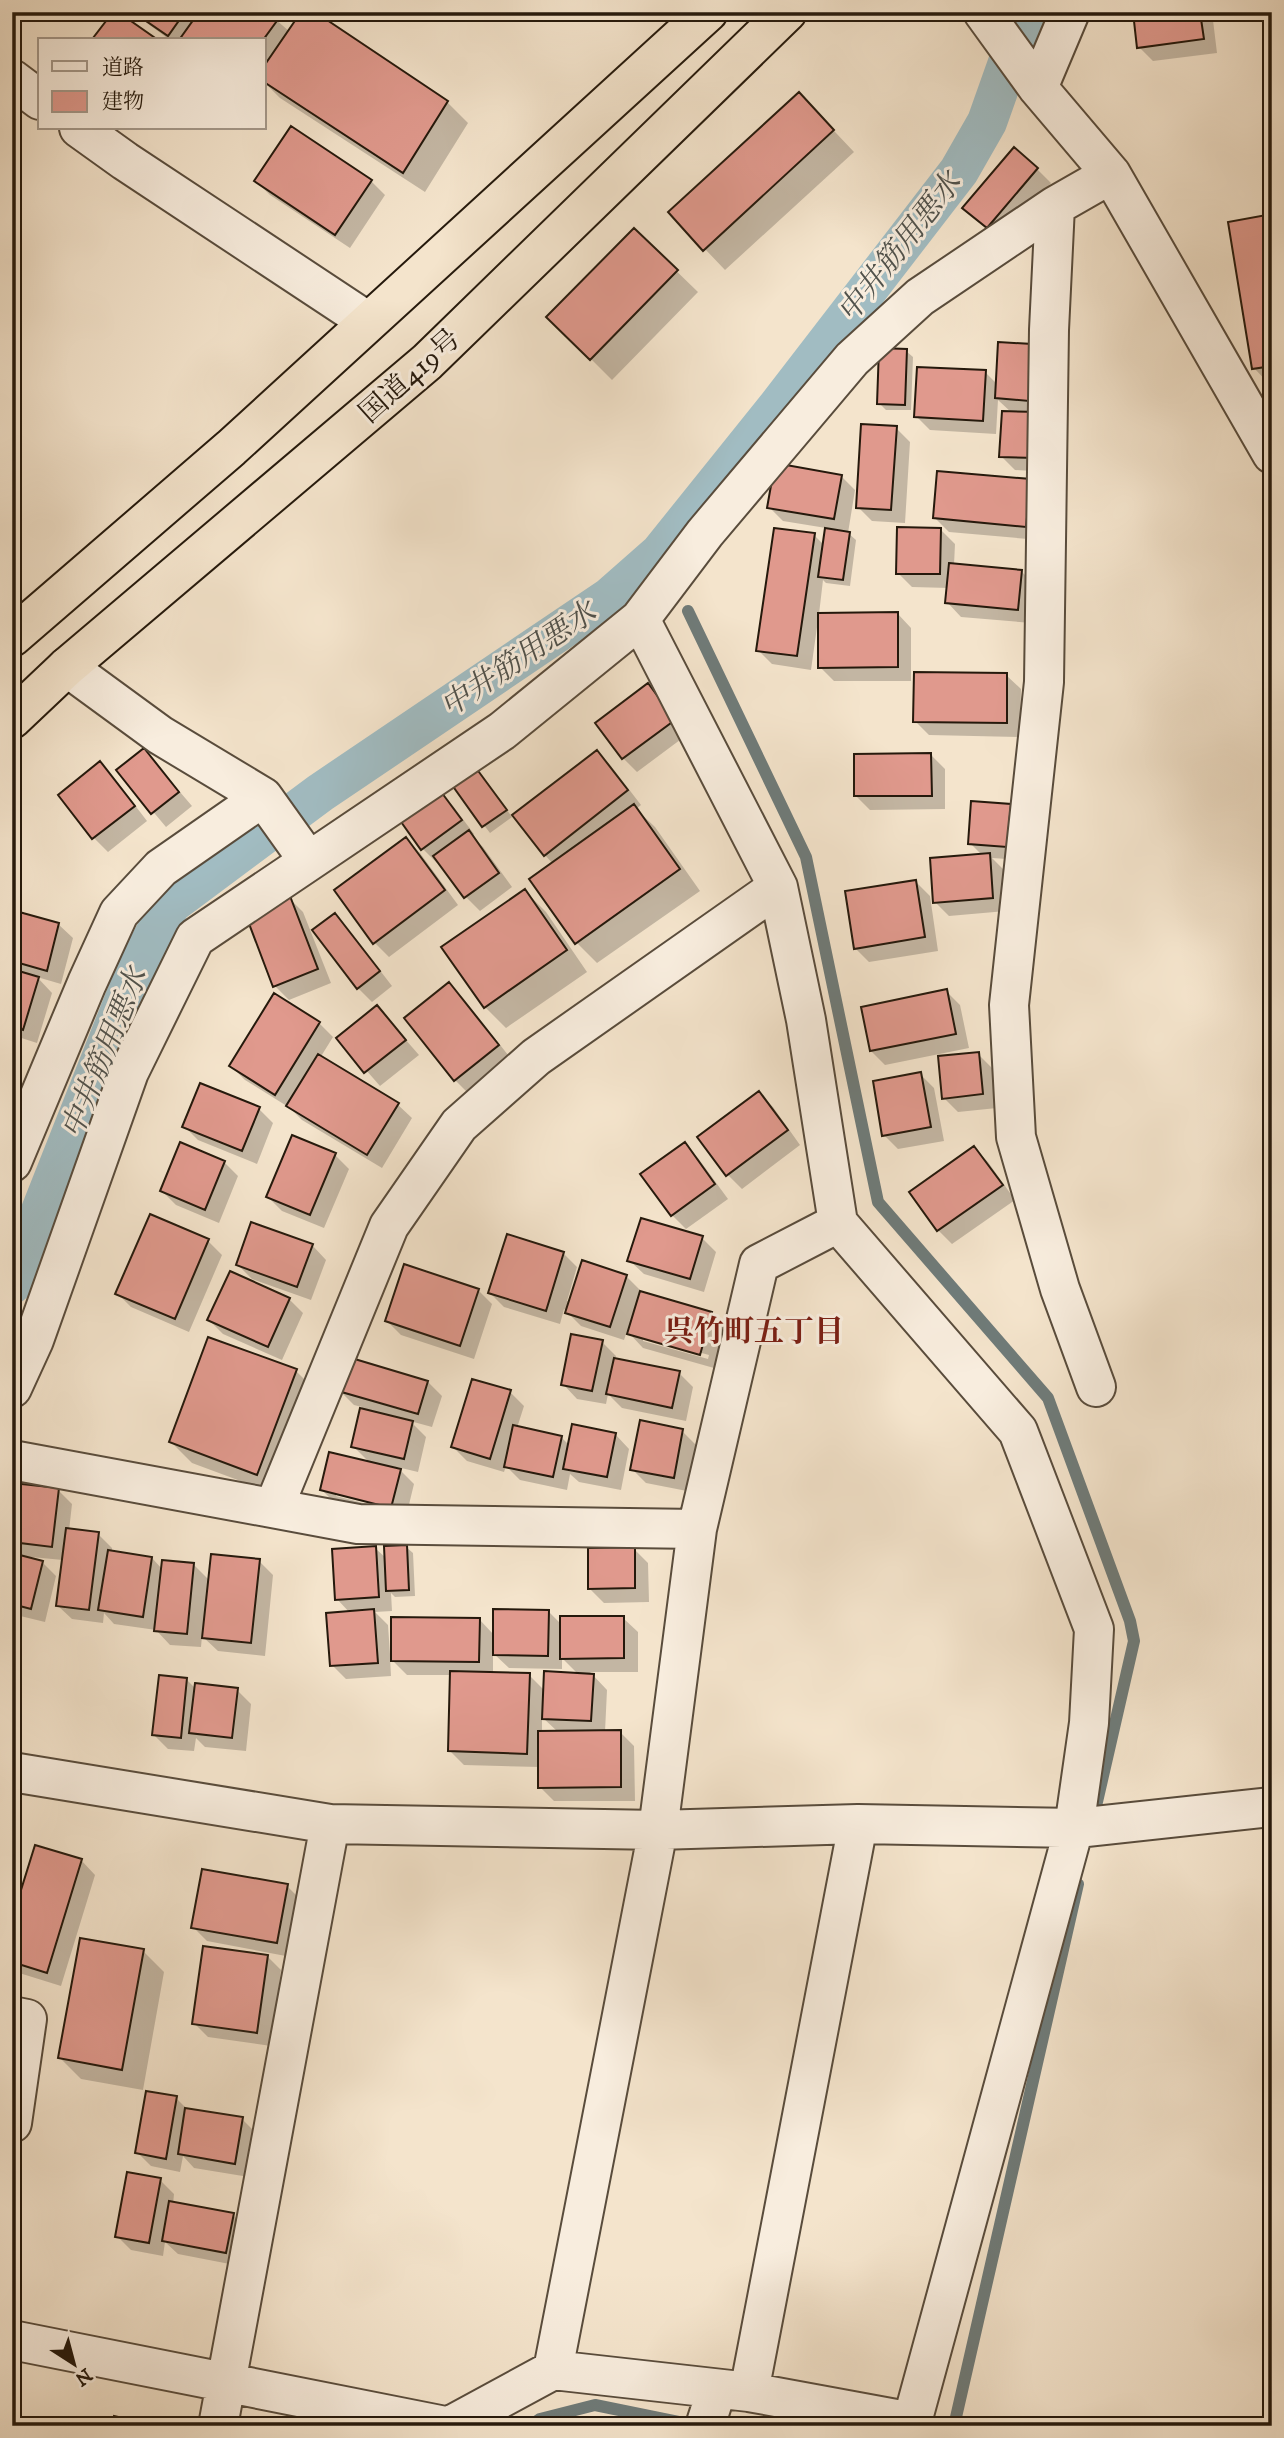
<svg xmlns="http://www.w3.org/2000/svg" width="1284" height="2438" font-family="'IM FELL DW Pica','Noto Serif JP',serif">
<rect width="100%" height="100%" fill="#f4e4cc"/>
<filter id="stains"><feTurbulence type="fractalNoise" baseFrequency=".00286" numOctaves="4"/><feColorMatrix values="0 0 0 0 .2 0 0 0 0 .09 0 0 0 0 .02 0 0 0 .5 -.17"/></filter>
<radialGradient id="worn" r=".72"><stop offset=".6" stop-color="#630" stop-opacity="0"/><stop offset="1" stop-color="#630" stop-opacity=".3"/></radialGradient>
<path fill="#0003" fill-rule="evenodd" d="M132 12H267L290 32 447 102 468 123 425 192 280 98 267 85 264 89V40H170Z
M1134 12H1212L1217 53 1153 61 1139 47Z
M819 115 854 152 725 270 705 249Z
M1037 169 1051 183 1002 241 964 208Z
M256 181H371L385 195 350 248 270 195Z
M1272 216V387L1254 368Z
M634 230 698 292 612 380 549 317Z
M1032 346 1050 472 1015 470 1001 456 1012 413 998 400 996 434 930 430 916 416 985 372 997 384Z
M906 351 913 357 911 410H886L879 403Z
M896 428 910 442 905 523 872 521 858 507Z
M841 476 855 490 848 533 856 540 850 586 826 583 823 580 819 614 897 613 911 628V681H834L820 667V620H818L811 670 772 664 758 650 814 535 824 545 826 528 783 521 769 507Z
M1030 481 1040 540 949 532 935 518Z
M941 530 955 544 954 565 1022 572 1036 586 1032 623 961 617 947 602 949 588 912 587 898 573Z
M1006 675 1021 689 1020 737 929 735 915 721Z
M648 685 662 699 688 734 637 772 623 758Z
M144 750 192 806 166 827 119 771Z
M597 752 611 766 641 805 636 809 655 827 700 891 597 963 577 943 553 864 545 855Z
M931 755 945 769V809L870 810 856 796Z
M100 764 114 778 147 821 108 852 94 838Z
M482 776 512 817 490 833 454 786Z
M439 792 453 806 474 834 472 836 483 847 512 887 480 911 466 897 439 861 437 863 423 849Z
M1010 805 1024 819 1021 860 992 858 1003 869 1006 911 949 916 935 902 982 855 970 843Z
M406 839 420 853 458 905 389 957 375 943Z
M916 882 930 896 938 951 869 962 855 948Z
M525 891 546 912 587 972 506 1028 485 1007 444 948Z
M289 898 303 912 331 983 289 1000 275 986Z
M12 912 58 924 73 938 61 984 37 977 52 993 37 1043 12 1035Z
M334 915 348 929 392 986 372 1002 358 988 314 931Z
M449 984 463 998 512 1060 469 1094 455 1080Z
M946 991 960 1005 969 1048 885 1065 871 1051Z
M377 1007 419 1055 380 1086 338 1038Z
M319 1023 333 1037 320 1058 397 1104 412 1118 382 1168 302 1120 290 1108 245 1080 231 1066Z
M978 1054 992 1068 997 1108 958 1112 944 1098Z
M920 1074 934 1088 944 1141 898 1149 884 1135Z
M759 1093 773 1107 800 1145 742 1189 728 1175 700 1137Z
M259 1109 273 1123 257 1164 198 1140 184 1126Z
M684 1144 698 1158 728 1199 686 1229 672 1215 642 1175Z
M974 1148 988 1162 1015 1200 952 1244 938 1230 911 1192Z
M335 1155 349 1169 324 1228 282 1211 268 1197Z
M224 1162 238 1176 219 1223 176 1205 162 1191Z
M702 1238 716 1252 704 1292 644 1274 629 1260Z
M208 1241 222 1255 189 1332 131 1307 117 1293Z
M312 1245 326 1260 311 1300 252 1279 238 1265Z
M563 1253 577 1267 567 1301 570 1302 626 1276 640 1290 639 1293 711 1313 725 1327 714 1368 643 1348 627 1331 624 1340 581 1326 564 1309 560 1324 504 1307 490 1293ZM643 1337 709 1355 708 1359 643 1341Z
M478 1290 492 1304 474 1359 401 1335 387 1321Z
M289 1299 303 1313 282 1360 223 1334 209 1320Z
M602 1342 616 1356 615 1360 679 1373 693 1387 686 1421 622 1408 608 1394 606 1404 577 1399 563 1384Z
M296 1371 317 1392 278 1495 192 1463 171 1442Z
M428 1382 442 1396 432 1427 410 1421 426 1437 418 1472 397 1467 414 1484 405 1521 336 1504 322 1490 370 1463 353 1446 362 1407 354 1405 340 1391ZM336 1493 400 1508 399 1512 336 1496Z
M510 1392 524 1406 517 1428 561 1437 570 1446 615 1434 629 1449 621 1490 579 1482 570 1474 567 1490 520 1480 506 1466 504 1472 467 1461 453 1447Z
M682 1431 696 1445 687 1491 646 1483 632 1469Z
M12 1484 58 1490 72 1504 69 1531 98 1534 112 1548V1552L152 1558 162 1569 194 1565 210 1581 259 1561 273 1575 265 1656 218 1651 202 1636 201 1647 170 1645 156 1630 114 1624 104 1613 103 1623 72 1619 57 1605 63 1560 20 1556 12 1547Z
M406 1547 413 1553 415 1596 395 1597 391 1593 392 1611 375 1612 388 1625 390 1654 479 1619 494 1635 548 1611 562 1625 623 1618 638 1632V1672H590L607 1690 605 1732H620L634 1746 635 1801H554L540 1787V1767L464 1765 450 1751 452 1675H407L390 1658 391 1676 346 1679 332 1665 350 1613 337 1599 375 1548 387 1559ZM493 1653 509 1668 562 1669V1658L579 1675 545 1691 529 1675 493 1674ZM542 1717 558 1732 542 1733Z
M634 1549 648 1563 649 1602 604 1603 590 1589Z
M12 1555 42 1562 56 1576 45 1622 12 1614Z
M187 1680 196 1689 237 1690 251 1704 246 1751 205 1747 196 1738 194 1751 168 1749 154 1735Z
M81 1860 95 1875 61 1986 16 1972 12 1968V1925Z
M287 1886 301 1900 291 1957 207 1941 193 1927Z
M143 1951 164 1972 143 2090 81 2079 60 2058Z
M267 1956 281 1970 271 2046 208 2037 194 2023Z
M176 2098 188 2110 242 2119 256 2133 249 2177 194 2168 183 2156 180 2172 151 2166 137 2152Z
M160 2180 174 2194 173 2204 233 2215 247 2229 240 2266 178 2254 165 2242 163 2256 131 2250 117 2236Z"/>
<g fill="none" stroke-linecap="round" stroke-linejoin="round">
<path stroke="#6f7b79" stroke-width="12" d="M660 553 661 556
M688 611 806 857 878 1202 1048 1398 1130 1621 1134 1641 1094 1815
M530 2426 540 2419 595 2405 698 2426
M954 2426 1078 1884"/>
<path stroke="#a1bcc2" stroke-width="40" d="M12 1284 139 963 171 904 320 793 610 597 660 553 778 406 959 171 987 122 1026 12"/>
</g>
<path fill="#e0998d" stroke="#25190c" stroke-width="2" d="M113 12H118L158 40H96L93 38Z
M133 12H185L168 36Z
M199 12H270L279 18 263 40H179Z
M301 12H315L448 101 403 173 264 82V66Z
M1133 12H1200L1204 39 1137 48Z
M799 92 834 130 703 251 668 212Z
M291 126 372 180 335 235 254 181Z
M1014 147 1038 168 987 228 962 208Z
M1272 214V366L1252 369 1228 222Z
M634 228 678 270 590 360 546 317Z
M998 342 1032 344 1029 401 995 398Z
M879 348 907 349 905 405 877 404Z
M917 367 986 370 983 421 914 417Z
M1002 411 1038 412 1036 458 999 457Z
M861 424 897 426 891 510 856 508Z
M775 463 842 475 834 519 767 508Z
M937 471 1031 479 1026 527 933 518Z
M897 527 941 528 940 574H896Z
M774 528 815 533 797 656 756 651Z
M825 528 850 532 843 580 818 577Z
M949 563 1022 570 1018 610 945 603Z
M898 612V667L818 668V613Z
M914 672 1007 673V723L913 722Z
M648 683 675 720 622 759 595 723Z
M144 748 179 792 151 814 116 770Z
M597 750 628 790 544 856 512 815Z
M931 753 932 796H854V754Z
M100 761 135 806 92 839 58 795Z
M476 768 507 810 482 827 452 785Z
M439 789 462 820 421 850 399 819Z
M971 801 1011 804 1007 847 968 844Z
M634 804 680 869 575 944 529 879Z
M469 830 499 873 464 898 433 856Z
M406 837 445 890 373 944 334 890Z
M990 853 993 898 933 903 930 858Z
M916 880 925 937 854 949 845 891Z
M525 889 567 950 484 1008 441 947Z
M290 896 318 969 273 987 245 913Z
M12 910 59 923 47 971 12 961Z
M335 913 380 971 357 989 312 930Z
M12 969 39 977 23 1030 12 1026Z
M449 982 499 1045 454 1081 404 1018Z
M947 989 956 1034 870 1051 861 1007Z
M274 993 320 1022 275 1095 229 1066Z
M377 1005 406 1040 364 1073 336 1038Z
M979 1052 983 1094 942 1099 938 1056Z
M318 1054 399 1103 367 1155 286 1106Z
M921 1072 931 1127 882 1136 873 1081Z
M200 1083 260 1107 242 1151 182 1127Z
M759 1091 788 1130 726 1176 697 1137Z
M292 1135 336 1153 310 1215 266 1197Z
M180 1142 225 1161 205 1210 160 1191Z
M685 1142 715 1184 671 1216 640 1174Z
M974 1146 1003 1185 937 1231 909 1192Z
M150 1214 209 1239 175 1319 115 1294Z
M641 1218 703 1236 690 1279 627 1261Z
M251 1222 313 1244 297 1287 236 1265Z
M507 1234 564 1252 546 1311 488 1293Z
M582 1260 627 1275 610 1327 565 1313Z
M404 1264 479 1289 460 1346 385 1321Z
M230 1271 290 1298 268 1347 207 1320Z
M640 1291 712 1312 700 1355 627 1334Z
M571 1334 603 1340 592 1391 561 1385Z
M208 1337 297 1369 257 1475 169 1442Z
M348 1357 428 1381 418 1414 338 1391Z
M614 1358 680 1371 672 1408 606 1394Z
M472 1379 511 1390 490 1459 451 1447Z
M360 1408 413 1421 404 1459 351 1447Z
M640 1420 683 1429 674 1478 630 1470Z
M572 1424 616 1433 607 1477 563 1469Z
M513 1425 562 1436 553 1477 504 1467Z
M329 1452 401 1469 391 1508 320 1490Z
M12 1483 59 1488 52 1547 12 1542Z
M66 1528 99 1532 89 1610 56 1606Z
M407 1545 409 1590 386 1591 384 1546Z
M376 1546 379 1597 335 1600 332 1549Z
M635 1547V1588L588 1589V1548Z
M108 1550 152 1557 143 1617 98 1610Z
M12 1553 43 1561 31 1609 12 1604Z
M211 1554 260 1559 251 1643 202 1638Z
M162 1560 194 1563 187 1634 154 1631Z
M374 1609 378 1663 330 1666 326 1613Z
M493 1609 549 1610 548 1656 493 1655Z
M560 1616H624V1658L560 1659Z
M391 1617 480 1618 479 1662 391 1661Z
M450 1671 530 1673 527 1754 448 1751Z
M544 1671 594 1674 591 1721 542 1719Z
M159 1675 187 1678 181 1738 152 1735Z
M195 1683 238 1688 232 1738 189 1733Z
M621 1730V1787L538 1788V1731Z
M35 1845 82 1859 47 1973 12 1962V1919Z
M202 1869 288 1884 277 1943 191 1928Z
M80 1938 144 1949 122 2070 58 2058Z
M203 1946 268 1955 257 2033 192 2024Z
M146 2091 177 2096 166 2159 135 2153Z
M185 2108 243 2117 235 2164 178 2154Z
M127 2172 161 2178 149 2243 115 2237Z
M169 2201 234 2213 226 2253 162 2241Z
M114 2416 158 2426H112Z"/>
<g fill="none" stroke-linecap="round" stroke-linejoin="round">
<defs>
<path id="minor" d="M983 12 1038 88 1111 174 1272 454
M12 79 40 100
M1038 88 1070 12
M79 128 125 161 367 321
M67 667 160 735 263 797 308 860
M12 1162 87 983 119 913 161 868 263 797
M1096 1387 1060 1289 1016 1137 1009 1005 1044 682 1049 330 1055 206 1111 174
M12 1388 34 1340 129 1072 195 938 502 731 640 619 705 533 852 359 920 297 1055 206
M12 1460 358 1524 697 1529
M274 1507 389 1226 459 1125 536 1057 778 887
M12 1772 330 1824 658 1830 858 1824 1077 1828 1272 1807
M12 2016 27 2019 12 2123
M12 2340 445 2426
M553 2370 658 1830 697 1529 759 1264 838 1223
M749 2392 858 1824
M218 2426 330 1824
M450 2426 553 2370 749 2392 912 2422 1074 1828 1089 1723 1094 1629 1018 1431 838 1223 806 1020 778 887 640 619
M705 2426 717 2389"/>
<path id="highway" d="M12 637 231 448 708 12
M12 719 67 667 427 362 787 12"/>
</defs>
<use href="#minor" stroke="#594c3c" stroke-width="42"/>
<use href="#highway" stroke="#25190c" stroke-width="42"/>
<use href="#minor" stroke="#f8edde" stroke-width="38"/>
<use href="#highway" stroke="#f4e4cc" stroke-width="38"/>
</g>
<g text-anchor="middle" stroke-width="6" stroke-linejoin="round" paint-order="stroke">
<g font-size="28" fill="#25190c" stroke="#f8edde">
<text transform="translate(409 375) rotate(-42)" y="10">国道419号</text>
</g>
<g font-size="30" font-style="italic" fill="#50524c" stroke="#f8edde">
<text transform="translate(899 247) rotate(-52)" y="10">中井筋用悪水</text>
<text transform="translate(518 659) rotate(-34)" y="10">中井筋用悪水</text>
<text transform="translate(104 1053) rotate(-68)" y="10">中井筋用悪水</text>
</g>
<g font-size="30" font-weight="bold" fill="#7a1f14" stroke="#f8edde">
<text x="754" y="1341">呉竹町五丁目</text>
</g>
</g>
<rect width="1284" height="2438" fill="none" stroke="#f4e4cc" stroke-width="42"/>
<rect x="14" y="14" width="1256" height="2410" fill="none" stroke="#25190c" stroke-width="3.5"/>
<rect x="21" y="21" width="1242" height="2396" fill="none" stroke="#25190c" stroke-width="2"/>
<rect x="38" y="38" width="228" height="91" fill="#f8edde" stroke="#a4988a" stroke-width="2"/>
<rect x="52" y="61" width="35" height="10" fill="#f8edde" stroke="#a4988a" stroke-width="2"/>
<text x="102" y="74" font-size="21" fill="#25190c">道路</text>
<rect x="52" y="91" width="35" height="21" fill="#e0998d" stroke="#a4988a" stroke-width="2"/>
<text x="102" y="108" font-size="21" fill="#25190c">建物</text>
<g transform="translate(74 2364) rotate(144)" stroke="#f8edde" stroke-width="5" paint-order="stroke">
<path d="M0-5L12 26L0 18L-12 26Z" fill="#25190c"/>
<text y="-10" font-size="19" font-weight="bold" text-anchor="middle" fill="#25190c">N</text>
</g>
<rect width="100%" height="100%" filter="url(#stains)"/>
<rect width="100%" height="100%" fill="url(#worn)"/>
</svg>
